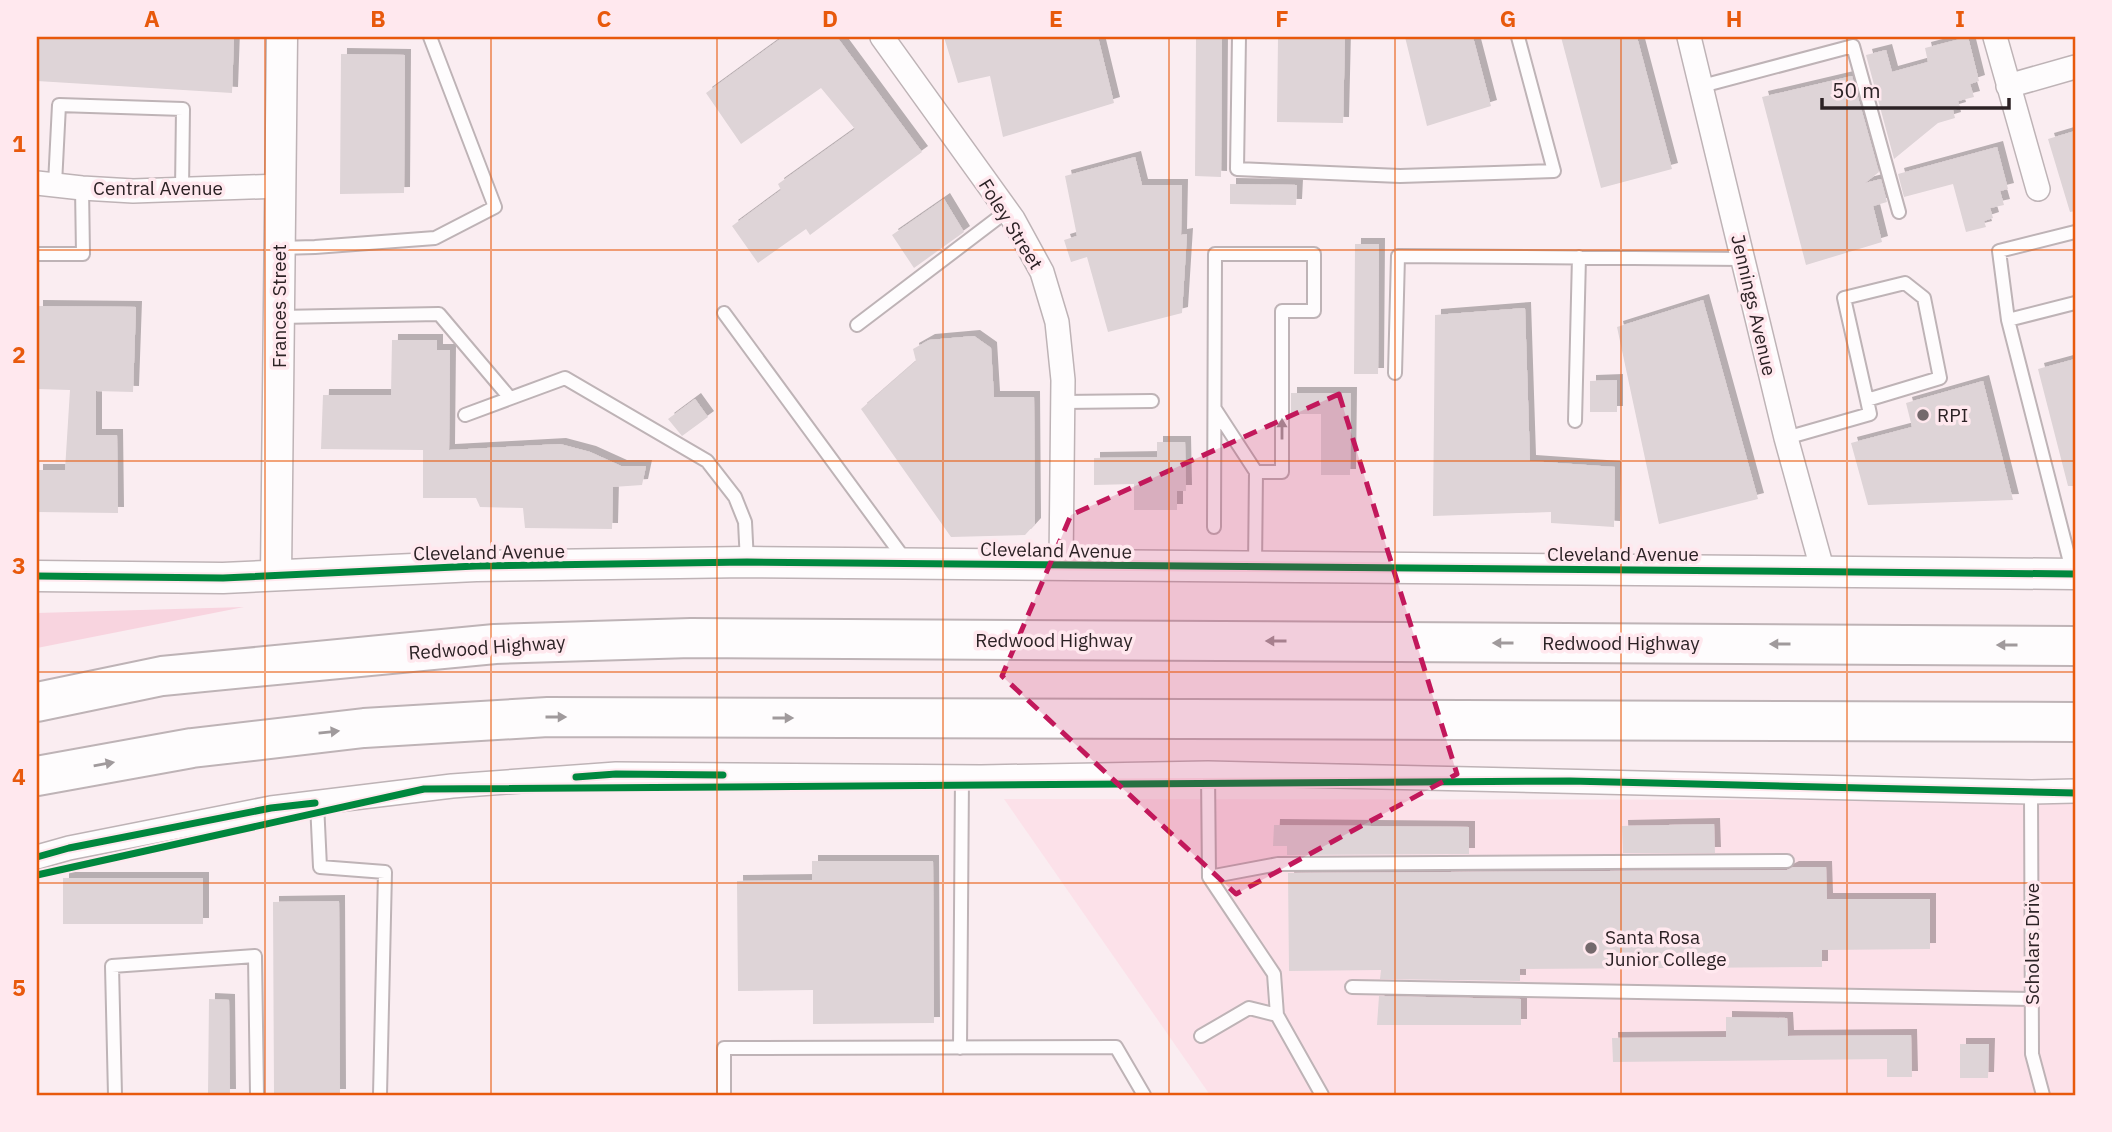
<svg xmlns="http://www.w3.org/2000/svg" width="2112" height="1132" font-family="'IBM Plex Sans',sans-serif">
<defs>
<filter id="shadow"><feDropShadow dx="6" dy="-6" stdDeviation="0" flood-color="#0004"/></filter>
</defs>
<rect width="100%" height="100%" fill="#faedf1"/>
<path fill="#fce1e9" d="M1004 799 2075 800V1095H1210Z"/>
<path fill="#f8d4df" d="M244 607 37 648V613Z"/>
<path fill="#ded4d7" filter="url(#shadow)" d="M37 37H234L232 93 37 81Z
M783 37H837L922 152 810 235 806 229 758 263 732 226 781 190 778 184 855 129 821 88 741 144 706 93Z
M944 37H1098L1114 103 1003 137 990 76 958 83Z
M1196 37H1222L1221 177 1195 176Z
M1278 37H1345L1343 123 1277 122Z
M1405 37H1473L1491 106 1427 126Z
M1561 37H1637L1672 169 1601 188Z
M1968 37 1979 81 1970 84 1974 97 1958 101 1960 108 1953 110 1955 118 1938 123 1894 159 1866 55 1886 50 1892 72 1928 62 1925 48Z
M341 54 405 55 404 193 340 194Z
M1852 76 1879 172 1865 183 1881 179 1887 202 1873 206 1882 242 1806 265 1762 97Z
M2075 131V211L2070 212 2048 139Z
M1997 147 2008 189 2000 191 2004 205 1990 208 1993 218 1984 221 1986 227 1966 232 1953 184 1904 197 1898 174Z
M1135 157 1142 185H1182L1181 235 1187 234 1182 313 1108 332 1087 257 1071 262 1064 240 1077 236 1065 176Z
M1230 184 1297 185 1296 205 1230 204Z
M944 199 964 232 914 268 892 235Z
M1355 244H1379L1378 374H1354Z
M1703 300 1758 499 1659 524 1617 327Z
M37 306 136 307 133 392 96 391V435H117L118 513 37 512V470H65L70 390 37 389Z
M1525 308 1530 461 1615 467 1614 527 1551 523V512L1433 516 1435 315Z
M974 336 991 348 994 397H1034L1035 524 1025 535 951 537 861 409 916 361 913 349 929 340Z
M392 340H437V350H450L449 450 560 444 590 452 621 466H646L642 485 613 487 612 529 525 528 523 508 480 507 476 498H423V450L321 449 323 395H391Z
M2075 359V486H2068L2038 369Z
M1617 380V412H1590V381Z
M1983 381 2013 500 1868 505 1851 443 1912 427 1906 403Z
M1291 393H1351L1350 475H1321V414H1291Z
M695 399 708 417 682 436 668 419Z
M1157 442H1185L1186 491H1177V510H1134V484L1094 485V458L1157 457Z
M1714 824 1715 853H1623L1622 826Z
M1274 825 1469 827V854L1287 855V846H1273Z
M812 861H933L934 1023 813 1024V990L738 991 737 881 812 880Z
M1793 867H1826L1827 899H1930V949L1822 950V967L1520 969V981L1380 979 1381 970 1289 971 1288 873 1787 870Z
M63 878H203V924H63Z
M339 901 340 1095H274L273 902Z
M1379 996 1521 999V1025H1377Z
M209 999 229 1000 230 1095H208Z
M1726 1017 1787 1018 1788 1036 1911 1035 1912 1077H1887V1059L1613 1062 1612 1038 1726 1037Z
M1960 1044H1989L1988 1078H1960Z"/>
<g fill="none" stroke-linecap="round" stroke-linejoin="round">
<defs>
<path id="service" d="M1239 37 1237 169 1400 176 1554 171 1518 37
M1702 86 1853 46 1899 212
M55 184 59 105 183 109 182 189
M279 248 315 247 435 238 495 207 430 37
M37 254H83L82 188
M724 313 906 561
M279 317 439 314 510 398
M2008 320 1999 251 2075 232
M857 325 1007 211
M1395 373 1398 256 1743 259
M1063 402 1152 401
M1215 409 1256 472 1255 568
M465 415 565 378 707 461 735 497 745 522 747 562
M1575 421 1579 257
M1786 438 1870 414 1867 400 1844 298 1905 283 1924 298 1940 378 1867 400
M1214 527 1215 254H1314V311H1282V472H1256
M2073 574 2008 320 2075 303
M1208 773 1209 877 1274 974 1277 1015 1322 1095
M2031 792 2032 1054 2043 1095
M317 803 320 867 385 872 380 1095
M1209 877 1278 864 1787 861
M1352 987 2032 999
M1201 1036 1249 1008 1277 1015
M960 1048 962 777
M115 1095 112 966 255 956 257 1095
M724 1095V1048L1116 1047 1144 1095"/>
<path id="minor" d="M882 37 1013 219 1042 272 1057 322 1063 380 1061 565
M1689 37 1786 438 1823 572
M1995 37 2038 189
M2008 86 2075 67
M37 183 82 188 133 191 280 186
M37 857 69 848 271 808 452 786 616 774 981 777 1208 773 2031 792 2075 791"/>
<path id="tertiary" d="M276 575 282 37
M37 576 223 578 476 566 747 562 2075 574"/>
<path id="motorway" d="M37 702 162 676 495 644 691 638 2075 646
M37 776 192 748 364 728 548 717 2075 722"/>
</defs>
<use href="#service" stroke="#beb3b6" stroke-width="16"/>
<use href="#minor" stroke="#beb3b6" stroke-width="26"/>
<use href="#tertiary" stroke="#beb3b6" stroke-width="33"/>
<use href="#motorway" stroke="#beb3b6" stroke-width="42"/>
<use href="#service" stroke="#fefcfd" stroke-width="12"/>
<use href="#minor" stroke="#fefcfd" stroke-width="23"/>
<use href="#tertiary" stroke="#fefcfd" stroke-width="30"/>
<use href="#motorway" stroke="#fefcfd" stroke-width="38"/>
<defs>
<path id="cycleway" d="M37 576 223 578 476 566 747 562 2075 574
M576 777 616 774 723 775
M37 857 69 848 271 808 315 803
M37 875 424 789 1570 781 2075 793"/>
</defs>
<use href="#cycleway" stroke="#ffe8ee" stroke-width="11"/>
<use href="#cycleway" stroke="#00873e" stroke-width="7"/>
</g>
<defs><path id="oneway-solid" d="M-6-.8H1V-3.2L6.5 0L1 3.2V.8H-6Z" transform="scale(1.75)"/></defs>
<g fill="#a09a9c">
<use href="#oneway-solid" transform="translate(1282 429) rotate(-90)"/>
<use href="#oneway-solid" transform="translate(1276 641) rotate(-180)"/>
<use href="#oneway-solid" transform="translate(1503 643) rotate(-180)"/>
<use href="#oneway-solid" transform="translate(1780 644) rotate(-180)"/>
<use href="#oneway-solid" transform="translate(2007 645) rotate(-180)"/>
<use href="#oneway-solid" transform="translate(556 717)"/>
<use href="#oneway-solid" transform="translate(783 718)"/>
<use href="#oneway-solid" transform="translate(329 732) rotate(-6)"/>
<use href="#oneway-solid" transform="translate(104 764) rotate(-10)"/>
</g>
<path fill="#c2185b" fill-opacity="0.2" stroke="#c2185b" stroke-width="5" stroke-dasharray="14 9" stroke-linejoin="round" d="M1339 394 1457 774 1236 894 1002 676 1071 515Z"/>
<path fill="none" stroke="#e8590c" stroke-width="2" stroke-opacity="0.55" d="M265 37V1095M491 37V1095M717 37V1095M943 37V1095M1169 37V1095M1395 37V1095M1621 37V1095M1847 37V1095M37 250H2075M37 461H2075M37 672H2075M37 883H2075"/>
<g fill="#74696c" stroke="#ffe8ee" stroke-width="2.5">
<circle cx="1923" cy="415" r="7"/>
<circle cx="1591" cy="948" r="7"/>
</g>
<g text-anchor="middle" stroke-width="7" stroke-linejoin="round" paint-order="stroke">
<g font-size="19" fill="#2c2225" stroke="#ffe8ee">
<text x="158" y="195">Central Avenue</text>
<text transform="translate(1011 224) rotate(58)" y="7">Foley Street</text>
<text transform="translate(1754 305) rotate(77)" y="7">Jennings Avenue</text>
<text transform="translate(279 306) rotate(-90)" y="7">Frances Street</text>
<text transform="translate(1056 550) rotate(1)" y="7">Cleveland Avenue</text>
<text transform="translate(489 552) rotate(-1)" y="7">Cleveland Avenue</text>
<text x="1623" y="561">Cleveland Avenue</text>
<text x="1054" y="647">Redwood Highway</text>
<text x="1621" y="650">Redwood Highway</text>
<text transform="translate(487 647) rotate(-4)" y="7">Redwood Highway</text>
<text transform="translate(2032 944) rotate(-90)" y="7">Scholars Drive</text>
</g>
<g font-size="19" fill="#2c2225" stroke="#ffe8ee" text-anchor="start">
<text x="1937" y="422">RPI</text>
<text x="1605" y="944">Santa Rosa<tspan x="1605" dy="22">Junior College</tspan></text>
</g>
</g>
<rect width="2112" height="1132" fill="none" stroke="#ffe8ee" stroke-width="77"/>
<path d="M1822 98v10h187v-10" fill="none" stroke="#2c2225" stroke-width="3.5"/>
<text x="1832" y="98" font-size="21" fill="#2c2225" stroke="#ffe8ee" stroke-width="5" paint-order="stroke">50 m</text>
<rect x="38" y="38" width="2036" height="1056" fill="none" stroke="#e8590c" stroke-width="2.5"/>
<g font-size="23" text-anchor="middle" font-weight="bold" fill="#e8590c">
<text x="152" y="27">A</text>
<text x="378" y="27">B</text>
<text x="604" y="27">C</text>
<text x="830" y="27">D</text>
<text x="1056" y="27">E</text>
<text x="1282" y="27">F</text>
<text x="1508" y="27">G</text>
<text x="1734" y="27">H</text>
<text x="1960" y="27">I</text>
<text x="19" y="152">1</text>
<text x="19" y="363">2</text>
<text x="19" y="574">3</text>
<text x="19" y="785">4</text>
<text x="19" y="996">5</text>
</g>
</svg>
